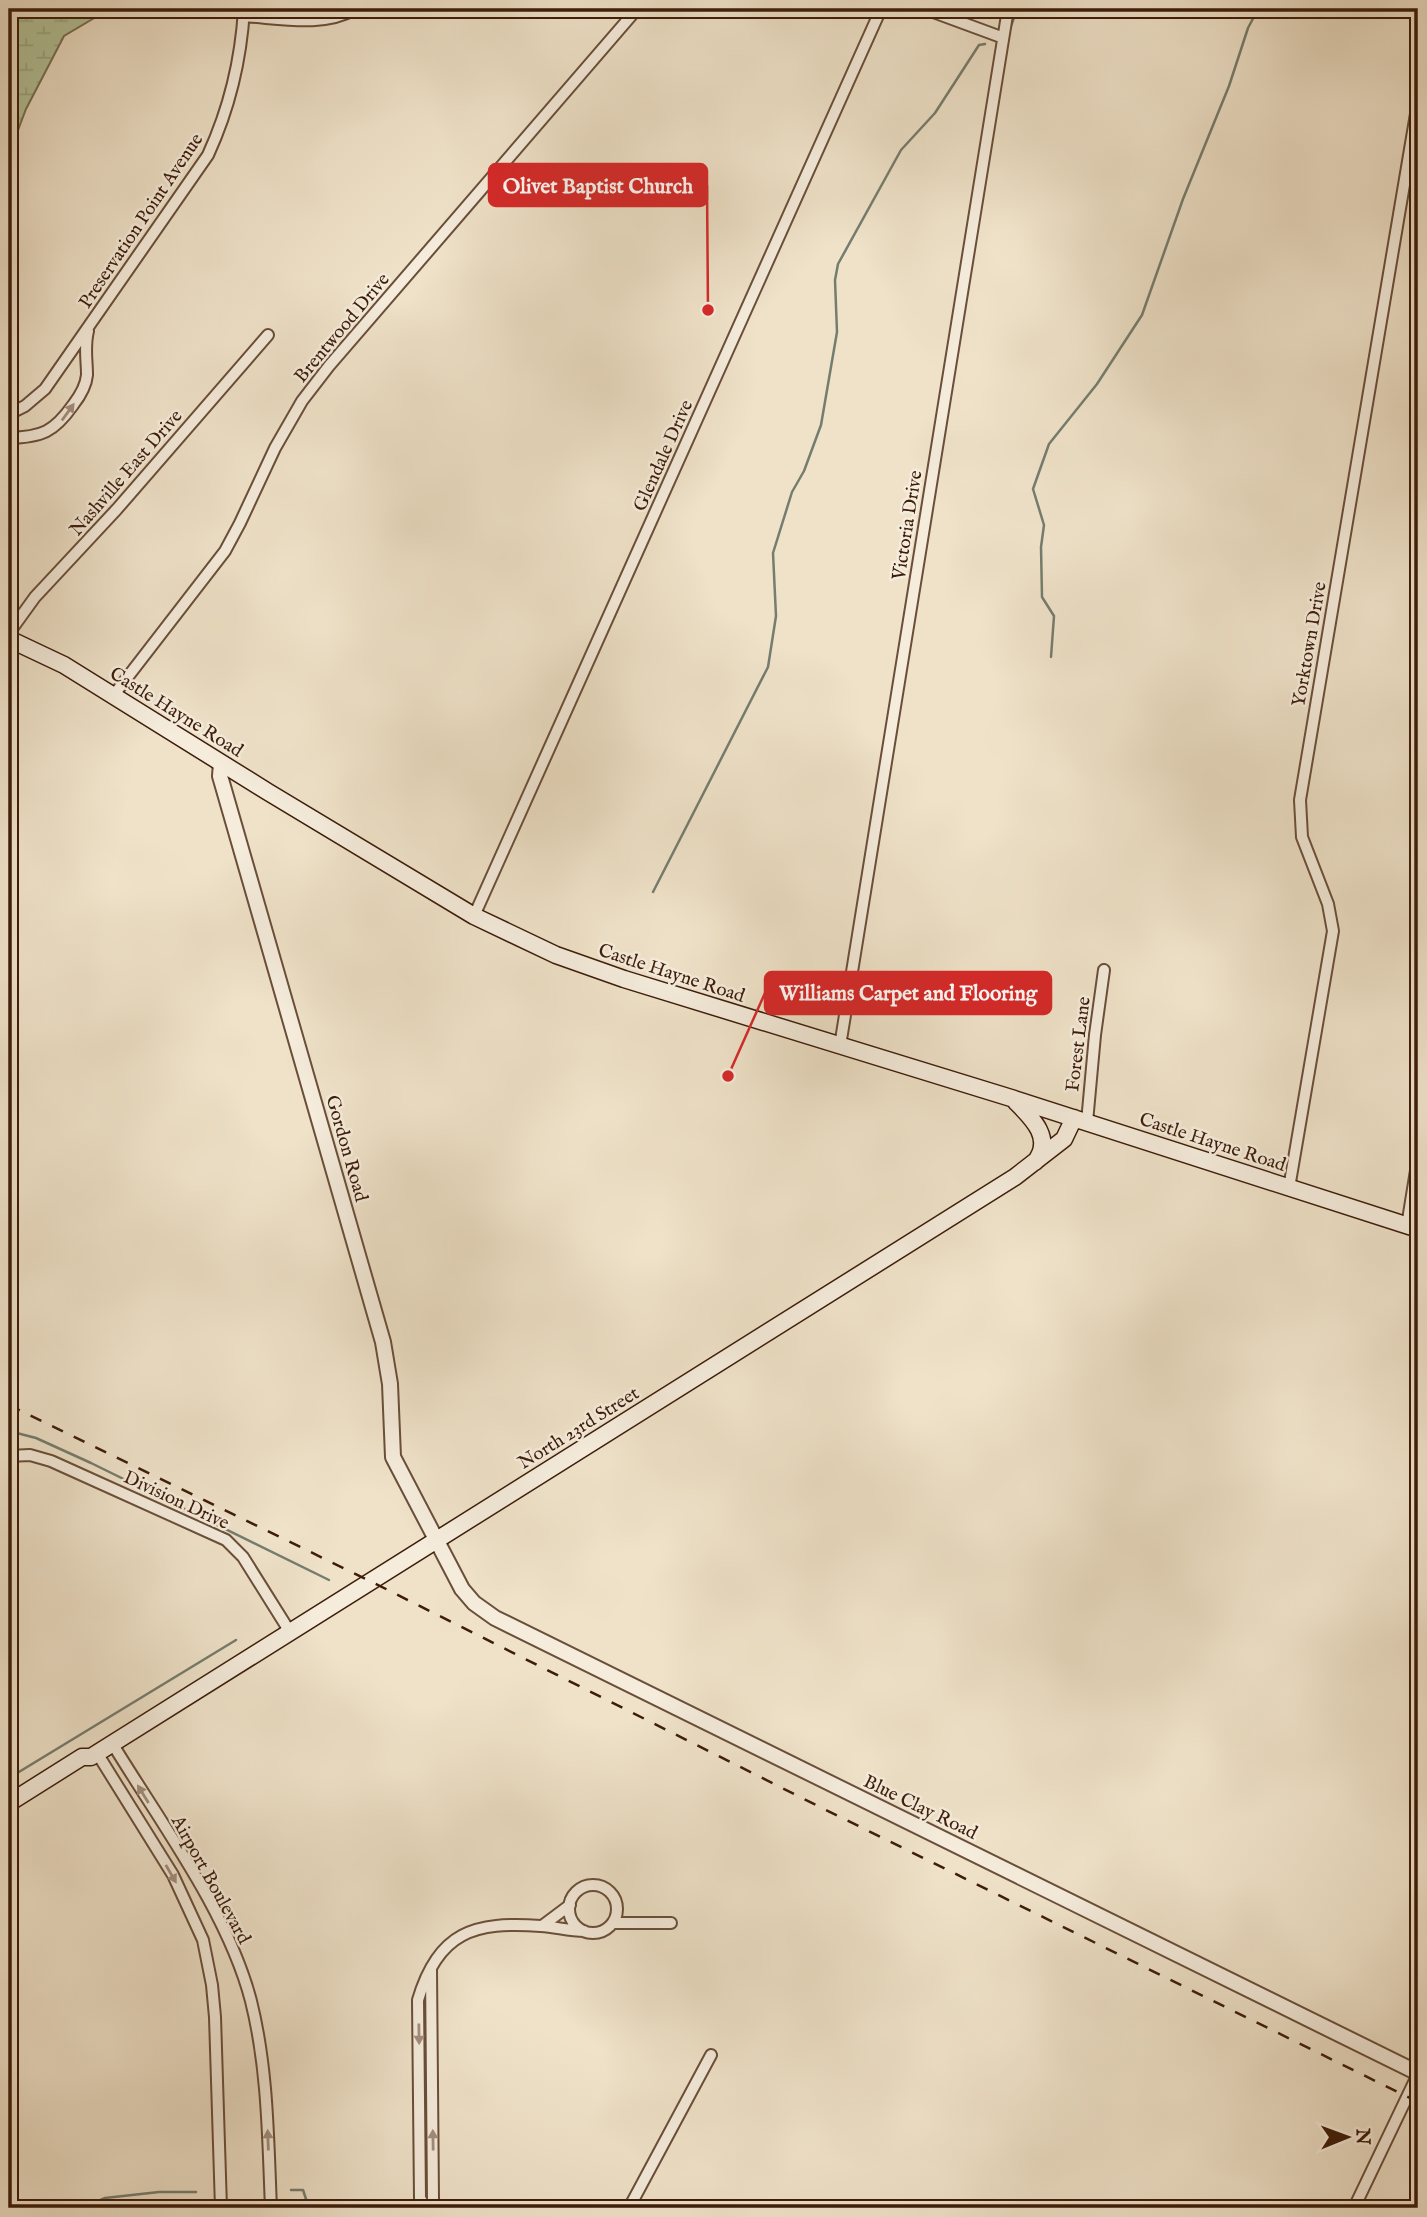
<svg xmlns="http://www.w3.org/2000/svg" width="1427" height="2217" font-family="'IM FELL English',serif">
<defs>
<pattern id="wetland-marsh" width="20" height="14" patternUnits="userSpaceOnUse" patternTransform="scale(1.75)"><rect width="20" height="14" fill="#b4c49b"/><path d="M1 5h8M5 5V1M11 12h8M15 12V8" fill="none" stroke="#9ca884"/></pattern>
</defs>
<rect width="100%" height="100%" fill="#efe2c9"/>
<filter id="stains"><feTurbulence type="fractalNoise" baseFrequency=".00286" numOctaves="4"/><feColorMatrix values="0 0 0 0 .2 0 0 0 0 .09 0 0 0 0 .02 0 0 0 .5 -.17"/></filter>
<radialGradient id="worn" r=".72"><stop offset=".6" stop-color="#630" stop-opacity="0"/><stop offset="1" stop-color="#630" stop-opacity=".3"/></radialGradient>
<path fill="url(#wetland-marsh)" stroke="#787052" stroke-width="2" d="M9 9H101V14L64 36 26 109 9 154Z"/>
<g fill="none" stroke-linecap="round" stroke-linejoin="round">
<path stroke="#757d6f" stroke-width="2.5" d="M1010 29 1017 9
M1051 657 1054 616 1042 597 1041 547 1044 525 1033 489 1049 444 1097 384 1142 315 1183 199 1229 86 1248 28 1258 9
M653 892 768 667 776 616 773 553 792 492 804 471 821 425 837 332 835 280 838 264 901 150 935 113 979 45 985 44
M9 1431 36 1438 91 1463 329 1580
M9 1778 236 1640
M291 2190H303L309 2208
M83 2208 105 2198 159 2192H196"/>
<defs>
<path id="minor" d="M925 9 1001 37
M243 16C279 18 323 28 355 9
M9 414 25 406 45 389 208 155C230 107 241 61 244 9
M9 438C42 437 54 432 73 405 80 396 86 386 87 375 87 360 84 347 88 331
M9 633 35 597 117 509 268 335
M113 696 225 551 240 523 275 448 302 401 329 366 637 9
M474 916 881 9
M840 1046 1008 9
M1087 1122 1095 1035 1104 970
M1289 1188 1333 931 1328 904 1302 837 1300 800 1418 102
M1407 1226 1418 1158
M9 1456 30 1455 51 1461 226 1540 243 1557 290 1632
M112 1743C160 1822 228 1912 251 2001 268 2069 268 2139 271 2208
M97 1753 173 1875 203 1940 212 1985 215 2017 221 2208
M569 1909a24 24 0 1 1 48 0a24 24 0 1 1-48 0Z
M613 1923H671
M542 1926 570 1905
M426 2208 420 2198 418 2000C438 1932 474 1921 541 1926 556 1927 569 1931 584 1931
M431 2208 433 2199 431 1970
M629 2208 711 2055
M1354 2208 1418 2074"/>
<path id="tertiary" d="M221 763 220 776 383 1342 390 1384 393 1457 462 1589 474 1603 495 1618 1418 2073"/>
<path id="secondary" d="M9 639 64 665 268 792 474 916 556 955 624 979 1011 1098 1418 1229
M1016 1102C1032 1118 1054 1139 1035 1162
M9 1803 82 1757H91L1015 1177 1064 1139 1074 1118"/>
</defs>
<use href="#minor" stroke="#6a4e3a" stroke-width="14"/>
<use href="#tertiary" stroke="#6a4e3a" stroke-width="18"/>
<use href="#secondary" stroke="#3d1c0a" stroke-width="19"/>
<use href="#minor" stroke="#f5ecdc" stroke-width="10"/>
<use href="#tertiary" stroke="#f5ecdc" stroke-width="14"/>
<use href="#secondary" stroke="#f5ecdc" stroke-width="16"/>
<path stroke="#3d1c0a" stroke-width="2.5" stroke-dasharray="12 12" stroke-linecap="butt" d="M9 1405 370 1581 824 1809 1418 2102"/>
</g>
<defs><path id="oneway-solid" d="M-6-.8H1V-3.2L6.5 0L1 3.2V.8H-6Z" transform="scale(1.75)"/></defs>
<g fill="#a28e7e">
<use href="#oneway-solid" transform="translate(68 412) rotate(-54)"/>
<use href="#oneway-solid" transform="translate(143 1794) rotate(-122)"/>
<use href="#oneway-solid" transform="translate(171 1874) rotate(60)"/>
<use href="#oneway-solid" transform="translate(419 2034) rotate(89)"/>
<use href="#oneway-solid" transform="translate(268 2140) rotate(-92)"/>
<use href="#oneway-solid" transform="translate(433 2140) rotate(-91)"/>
</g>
<g text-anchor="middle" stroke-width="5" stroke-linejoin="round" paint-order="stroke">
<g font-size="19" fill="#3d1c0a" stroke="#f5ecdc">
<text transform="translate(140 220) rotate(-56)" y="7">Preservation Point Avenue</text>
<text transform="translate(341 327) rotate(-50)" y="7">Brentwood Drive</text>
<text transform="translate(662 455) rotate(-66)" y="7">Glendale Drive</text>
<text transform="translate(125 472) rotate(-49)" y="7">Nashville East Drive</text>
<text transform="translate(906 525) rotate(-81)" y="7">Victoria Drive</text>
<text transform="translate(1308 644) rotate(-80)" y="7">Yorktown Drive</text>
<text transform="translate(177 711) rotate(32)" y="7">Castle Hayne Road</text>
<text transform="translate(672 972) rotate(18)" y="7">Castle Hayne Road</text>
<text transform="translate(1077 1044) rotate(-83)" y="7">Forest Lane</text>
<text transform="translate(1213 1141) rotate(18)" y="7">Castle Hayne Road</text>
<text transform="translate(348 1148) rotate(74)" y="7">Gordon Road</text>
<text transform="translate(578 1427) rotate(-32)" y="7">North 23rd Street</text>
<text transform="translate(177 1499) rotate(25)" y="7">Division Drive</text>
<text transform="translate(921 1806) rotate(26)" y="7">Blue Clay Road</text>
<text transform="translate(212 1879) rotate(61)" y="7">Airport Boulevard</text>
</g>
</g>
<path fill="none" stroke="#d62828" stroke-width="2.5" d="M708 310L707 185M728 1076L765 993"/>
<g fill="#d62828" stroke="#f5ecdc" stroke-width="2.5">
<circle cx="708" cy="310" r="7"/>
<circle cx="728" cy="1076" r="7"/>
</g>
<g fill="#d62828" stroke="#d62828" stroke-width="2.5">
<rect x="489" y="164" width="218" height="42" rx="7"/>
<rect x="765" y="972" width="286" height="42" rx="7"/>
</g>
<g font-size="21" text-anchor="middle" font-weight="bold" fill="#fff">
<text x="598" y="193">Olivet Baptist Church</text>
<text x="908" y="1000">Williams Carpet and Flooring</text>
</g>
<rect width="1427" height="2217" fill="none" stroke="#efe2c9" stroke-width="35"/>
<rect x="10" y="10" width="1406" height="2196" fill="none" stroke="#3d1c0a" stroke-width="3.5"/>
<rect x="18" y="18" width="1392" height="2182" fill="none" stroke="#3d1c0a" stroke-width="2"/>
<g transform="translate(1347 2137) rotate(89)" stroke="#f5ecdc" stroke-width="5" paint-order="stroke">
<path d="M0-5L12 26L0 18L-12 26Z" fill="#3d1c0a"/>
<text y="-10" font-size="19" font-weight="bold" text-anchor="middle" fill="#3d1c0a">N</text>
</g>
<rect width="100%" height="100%" filter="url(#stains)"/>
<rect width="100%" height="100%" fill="url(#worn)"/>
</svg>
